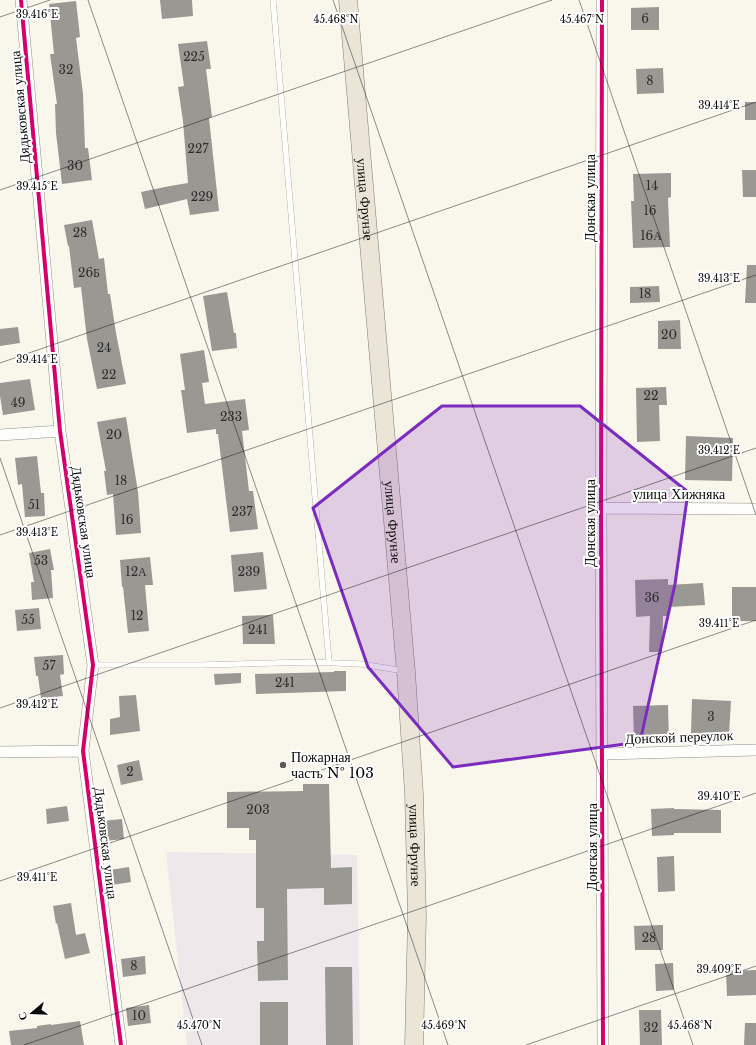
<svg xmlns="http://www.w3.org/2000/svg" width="756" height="1045" font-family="'Libre Baskerville',serif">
<rect width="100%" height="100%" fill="#f9f6ec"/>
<path fill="#efe8ea" d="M166 852 357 855 360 1045H187Z"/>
<path fill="#9a9893" d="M160 0H192L193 16 162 19Z
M76 1 80 37 76 38 83 94 85 148H88L92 180 62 184 56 133 55 104H57L50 54H54L49 4Z
M659 7V30H631V8Z
M207 41 211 69H206L212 117 209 118 219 211 190 215 187 199 145 209 141 192 170 186 188 183 183 121 178 87 184 86 178 44Z
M663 68 664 93 637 94 636 69Z
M745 102H756V120H745Z
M742 170H756V197H743Z
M671 173V197L668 198 670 247 633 248 631 201H634L633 174Z
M92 220 99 259 104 258 108 294H110L116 333 126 384 97 389 87 339 81 287 74 288 69 246H68L64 225Z
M747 265H756V303H745Z
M659 286 660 302 630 303V287Z
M227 292 234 333H236L237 348 212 351 203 296Z
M680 320 681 349H658V321Z
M18 327 20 343 0 346V329Z
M204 350 209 382 202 383 205 404 245 399 249 430 242 431 249 491H253L258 529 230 532 218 434H216V429L187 433 181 390H185L180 354Z
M30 379 35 410 3 415 0 396V383Z
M666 387 667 405H659L660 441 637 442 636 388Z
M126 417 138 492 141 533 116 535 113 494 107 495 104 471H106L97 422Z
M686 436 733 438 732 481 685 480Z
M37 456 41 493H44L45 516 25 517 22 484 18 485 15 458Z
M50 549 54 570H51L53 598 32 600 31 582H34L29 553Z
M263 552 267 589 234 592 231 555Z
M150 557 153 585H145L149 631 128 633 123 587H122L120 560Z
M668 579V585L703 583 705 605 669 607V616H663L662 652H649L650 616 636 617 635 580Z
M732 587H756V621H732Z
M39 608 41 629 17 631 15 610Z
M273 615 275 644H243L242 616Z
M63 655 64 674 60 675 63 696 41 698 38 676H36L34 657Z
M334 671H346V691L256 694 255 674 334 672Z
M241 673V683L215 685 214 674Z
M136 695 140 731 110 735V719L120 717 119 696Z
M692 699 731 701 729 735 691 733Z
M668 705 669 741 634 742 633 706Z
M139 760 143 780 121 785 117 765Z
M303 784H329L331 868 352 867V904L324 905V888L287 889 288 980 258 981 257 941H264V908H256V840H249V828H227V792L303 791Z
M67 806 69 821 47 824 46 809Z
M674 808V809L721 810V833H674V835L652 836 651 809Z
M122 819 124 839 105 841 103 821Z
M674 856 675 891 658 892 657 857Z
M129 867 131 882 112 885 110 870Z
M71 903 76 935 85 933 90 953 65 959 57 923 56 924 53 906Z
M663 925V950H635L634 926Z
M145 956 146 974 123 977 121 959Z
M673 963 674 990 656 991 655 964Z
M325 967H352L353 1045H326Z
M756 970V995L727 996 726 971Z
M260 1002H288V1045H260Z
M149 1005 151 1023 128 1026 126 1008Z
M639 1010H661L662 1045H640Z
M80 1021 84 1045H11L9 1031 37 1028V1026L51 1024V1025Z
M745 1023H756V1045H744Z"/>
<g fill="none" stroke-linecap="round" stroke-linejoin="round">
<defs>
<path id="service" d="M273 0 329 662
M93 665H202L313 662 361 664 404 671"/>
<path id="minor" d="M21 0 60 431 93 665 83 751 121 1045
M602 0 601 508 603 1045
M0 435 60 431
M601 508 756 509
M0 752 83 751
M603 754 756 750"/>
<g id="primary">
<path id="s1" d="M348 0 406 672 414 794 417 916 414 1045"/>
</g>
</defs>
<use href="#service" stroke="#91908b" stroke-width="6"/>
<use href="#minor" stroke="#91908b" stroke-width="12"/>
<use href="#primary" stroke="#7e7d78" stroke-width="19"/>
<use href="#service" stroke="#fefefc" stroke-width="5.5"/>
<use href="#minor" stroke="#fefefc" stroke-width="11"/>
<use href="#primary" stroke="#eae5d7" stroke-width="18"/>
<defs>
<path id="cycleway" d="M21 0 60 431 93 665 83 751 121 1045
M602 0 601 508 603 1045"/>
</defs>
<use href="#cycleway" stroke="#fff" stroke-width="6"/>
<use href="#cycleway" stroke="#d6006c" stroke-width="4"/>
</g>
<path fill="#7b2cbf" fill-opacity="0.2" stroke="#7b2cbf" stroke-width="3" stroke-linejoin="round" d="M442 406H580L688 492 675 584 640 742 453 767 368 667 313 508Z"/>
<path fill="none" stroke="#090909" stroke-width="1" stroke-opacity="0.45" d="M88 0 448 1045M333 0 693 1045M579 0 756 515M0 17 50 0M0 190 552 0M0 363 756 102M0 458 202 1045M0 535 756 275M0 708 756 448M0 881 756 620M24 1045 756 793M526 1045 756 966"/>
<circle fill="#5d5c58" stroke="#fff" stroke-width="1.5" cx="283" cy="765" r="4"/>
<g text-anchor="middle" stroke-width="4" stroke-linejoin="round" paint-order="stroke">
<g font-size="12" fill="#2d2d2c">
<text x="645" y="23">6</text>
<text x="194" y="61">225</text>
<text x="66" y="74">32</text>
<text x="650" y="85">8</text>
<text x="198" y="153">227</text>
<text x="75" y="170">30</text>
<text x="652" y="190">14</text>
<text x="202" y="201">229</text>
<text x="650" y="215">16</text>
<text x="80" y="237">28</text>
<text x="651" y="240">16А</text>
<text x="89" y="277">26Б</text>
<text x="645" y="298">18</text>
<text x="669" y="339">20</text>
<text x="104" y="352">24</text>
<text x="109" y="379">22</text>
<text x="651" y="400">22</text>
<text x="18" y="407">49</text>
<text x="231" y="421">233</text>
<text x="114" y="439">20</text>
<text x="121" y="485">18</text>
<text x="34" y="509">51</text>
<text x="242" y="516">237</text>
<text x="127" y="524">16</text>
<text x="41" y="565">53</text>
<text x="136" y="576">12А</text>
<text x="249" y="576">239</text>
<text x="652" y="602">36</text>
<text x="137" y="620">12</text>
<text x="28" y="624">55</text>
<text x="258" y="634">241</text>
<text x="49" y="670">57</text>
<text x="285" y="687">241</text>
<text x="711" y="721">3</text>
<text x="130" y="776">2</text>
<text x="258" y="814">203</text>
<text x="649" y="942">28</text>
<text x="134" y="970">8</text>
<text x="139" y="1020">10</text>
<text x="651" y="1032">32</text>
</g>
<g font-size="14" fill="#090909" stroke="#fff">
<text transform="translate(20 107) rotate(-95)" y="5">Дядьковская улица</text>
<text transform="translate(590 198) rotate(-90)" y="5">Донская улица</text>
<text dy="5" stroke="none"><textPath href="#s1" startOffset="200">улица Фрунзе</textPath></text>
<text x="679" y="499">улица Хижняка</text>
<text transform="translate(84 522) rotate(82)" y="5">Дядьковская улица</text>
<text dy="5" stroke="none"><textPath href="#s1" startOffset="524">улица Фрунзе</textPath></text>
<text transform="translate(590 523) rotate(-90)" y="5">Донская улица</text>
<text transform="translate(679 737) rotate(-2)" y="5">Донской переулок</text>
<text transform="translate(106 843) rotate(83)" y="5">Дядьковская улица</text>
<text dy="5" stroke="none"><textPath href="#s1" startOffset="848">улица Фрунзе</textPath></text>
<text transform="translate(592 847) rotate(-90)" y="5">Донская улица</text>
</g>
<g font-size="14" fill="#090909" stroke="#fff" text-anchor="start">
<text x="291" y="762">Пожарная<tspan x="291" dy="16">часть № 103</tspan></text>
</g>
</g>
<g font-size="10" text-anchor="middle" fill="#090909" stroke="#fff" stroke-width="4" stroke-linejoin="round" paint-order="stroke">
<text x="37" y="18">39.416°E</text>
<text x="336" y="23">45.468°N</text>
<text x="582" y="23">45.467°N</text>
<text x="719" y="109">39.414°E</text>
<text x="37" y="190">39.415°E</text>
<text x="719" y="282">39.413°E</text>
<text x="37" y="363">39.414°E</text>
<text x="719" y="454">39.412°E</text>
<text x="37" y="536">39.413°E</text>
<text x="719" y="627">39.411°E</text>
<text x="37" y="708">39.412°E</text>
<text x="719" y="800">39.410°E</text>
<text x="37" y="881">39.411°E</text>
<text x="719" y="973">39.409°E</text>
<text x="199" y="1029">45.470°N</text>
<text x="444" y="1029">45.469°N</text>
<text x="690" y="1029">45.468°N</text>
</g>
<g transform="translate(32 1013) rotate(251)" stroke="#ffffff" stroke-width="3" paint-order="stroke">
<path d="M0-3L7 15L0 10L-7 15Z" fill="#090909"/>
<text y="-6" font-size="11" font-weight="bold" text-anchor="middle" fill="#090909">С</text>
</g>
</svg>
